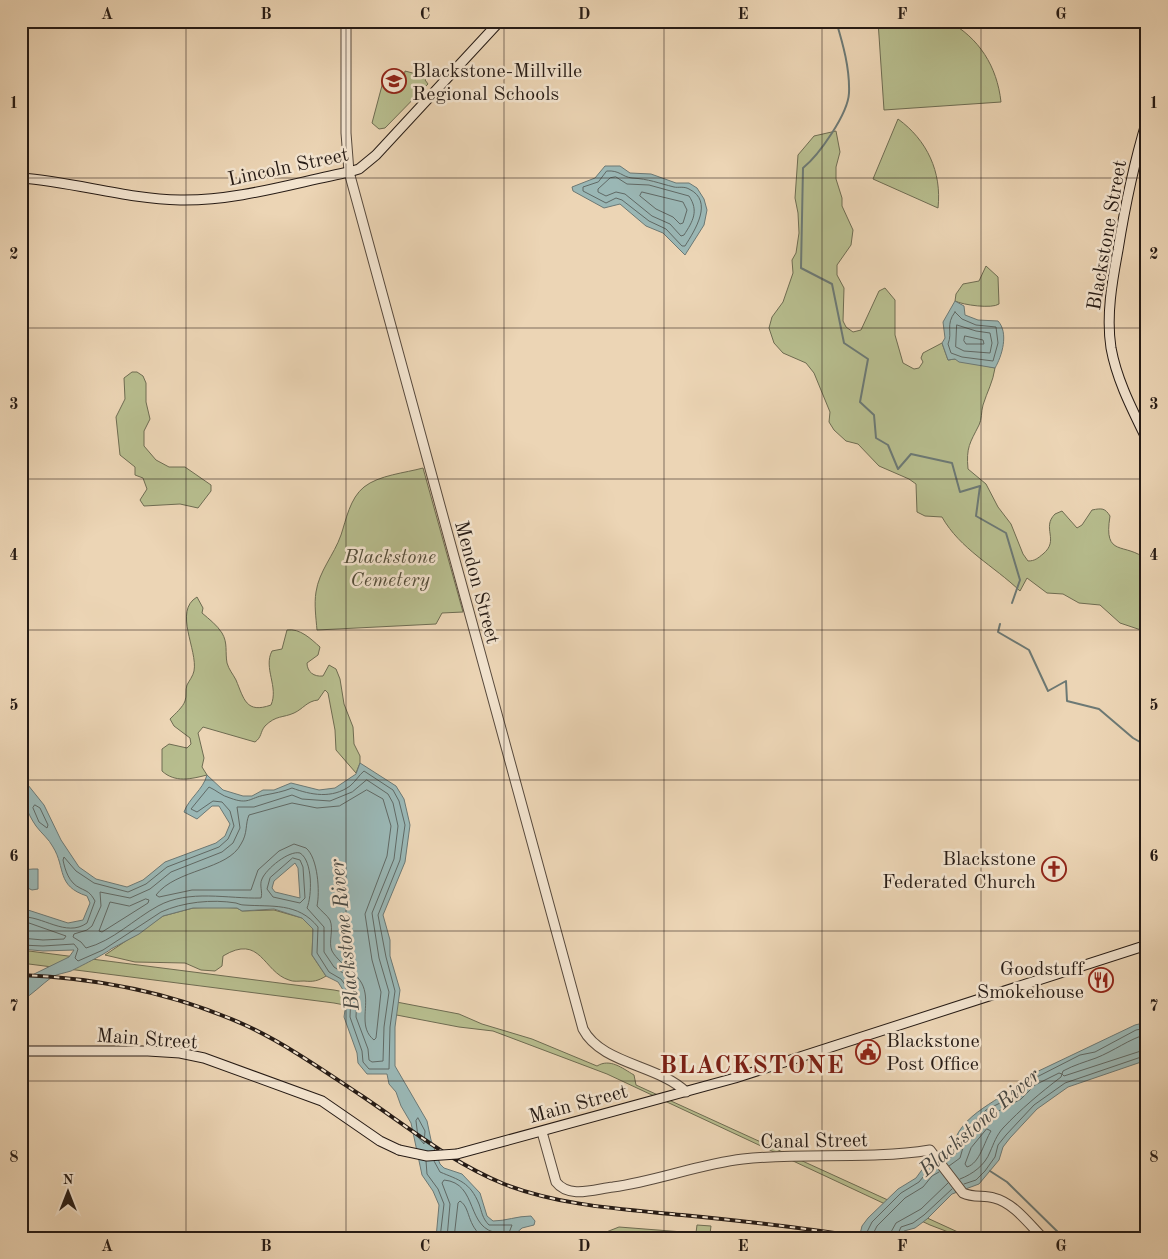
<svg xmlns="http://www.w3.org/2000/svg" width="1168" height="1259" font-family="'Old Standard TT',serif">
<rect width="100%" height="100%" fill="#ecd5b5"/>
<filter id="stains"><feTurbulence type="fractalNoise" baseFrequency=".004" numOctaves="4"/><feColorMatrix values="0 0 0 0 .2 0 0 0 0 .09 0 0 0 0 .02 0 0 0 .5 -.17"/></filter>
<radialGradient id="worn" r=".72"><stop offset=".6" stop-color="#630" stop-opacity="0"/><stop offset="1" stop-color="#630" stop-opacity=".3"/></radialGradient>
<path fill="#b7bd8e" stroke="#6e6c52" d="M878 21H948C979 38 997 66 1001 102L884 110Z
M405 71 428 77 425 80 428 84 385 128 379 129 372 123 384 78 403 82Z
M898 119C927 140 942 172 938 208L873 179Z
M836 131 840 152 836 167V179L842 198V206L853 230 851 245 837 265V275L844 288 843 321 846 327 853 332 861 330 879 291 885 288 895 300V335L903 363 914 369 919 368 923 362 921 358 923 353 942 343 948 360 955 359 995 368C993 382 987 392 983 405 981 412 982 419 979 425 970 443 966 447 968 469L986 484 998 507 1011 524 1023 554 1028 561C1035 561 1038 558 1043 554 1060 540 1041 528 1055 514L1062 511 1077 528 1082 525 1092 510C1102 508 1105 508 1110 516 1103 559 1125 541 1147 560V632L1120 623 1100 605 1079 603 1063 594 1047 593 1027 578 1020 591C994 566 960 549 942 517L925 516 917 512 916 484 909 479 879 466 858 444 846 441 834 430 829 422 830 412 814 373 806 363 783 353 774 343 769 328 772 317 783 302 793 273 792 260 796 253 799 233 798 213 795 198 798 155 814 136Z
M986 266 998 277 999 304C992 309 963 305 955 301L956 294 963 284 979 281Z
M132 372H137L143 376 146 383V402L150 419 144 431V446L156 460 169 467H185L211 485V491L198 508 180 504 144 506 140 500 147 489 143 478 135 475V467L120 455 116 417 125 399 124 378Z
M423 468 463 612 442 613 436 624 317 630C316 618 314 604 316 592 319 571 334 555 341 535 346 520 350 498 364 487 379 475 405 473 423 468Z
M197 597 203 608 202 613C209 619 217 625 222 633 228 643 225 652 227 663 229 670 233 674 236 680 244 699 246 714 271 705 279 687 263 668 272 651L282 649 287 630C300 628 311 639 320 647L318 655 307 663C307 672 314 677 323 676L329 665 336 669 340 679 344 704 353 727 354 744 360 756V763L356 773 336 750 335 730 328 693 325 690 318 700C307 701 303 709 294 713 283 718 276 715 265 726 260 732 262 737 255 742L203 727 198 733 204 758 202 767 207 775C191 779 175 783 162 771V749L169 744 187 748 191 744 190 738 174 726 170 719C175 714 183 707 185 701 187 696 185 690 187 685 189 681 193 676 194 671 198 650 173 611 197 597Z
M215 907 237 908 242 911 274 910 302 918 313 929 312 955 326 976C318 981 313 982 304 981 299 981 293 982 289 980 263 972 261 933 223 956L222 966 215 971 201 970 185 963 135 962 105 955 163 916 193 908Z
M21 950 334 990 459 1014 482 1024 532 1039 597 1066C610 1058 622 1068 634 1075L636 1085 971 1238H964L930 1225 607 1074 493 1031 459 1027 334 1003 21 963Z
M697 1225 711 1226 710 1234 757 1235 762 1238H591L619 1227 696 1233Z"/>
<path fill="#9ab7b5" stroke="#6c7975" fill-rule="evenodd" d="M605 166H620L630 173 651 174 676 183H689L697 188 704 199 707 210 704 225 685 255 663 233 646 226 620 204 604 208 573 191 572 187 595 178Z
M955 301 964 306 965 315 978 320 998 321C1009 333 1002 356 995 368L959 362 955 359 948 360 942 343 945 338 943 322Z
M360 763 396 786 404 799 410 825 405 862 383 915 390 940V956L400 990 395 1027V1066L427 1121 431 1140 440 1164 444 1168 462 1174 480 1193 487 1216 493 1221C506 1221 517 1216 531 1216L535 1221 534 1225 522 1228 511 1238H436L439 1205 433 1191 422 1175 411 1123 401 1106 396 1092 389 1084 387 1074H367L358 1063 357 1053 344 1017 347 996 338 982 326 976 312 955 313 929 302 918 274 909 242 911 237 908H193L163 916 139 934 111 949C107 953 77 968 71 971 65 973 57 974 52 977 41 985 33 994 21 1001V984L30 976 69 957 74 950 43 951 21 949V913L28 910 68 923 83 920 90 903 87 896C56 886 66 868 53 847 49 839 41 833 36 826 27 813 21 797 21 782L24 780 44 805 61 840 79 867 96 879 127 887 143 880 165 862 216 843 225 836 230 824 219 806H212L197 819 184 812C189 798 203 790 207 775L223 790 243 796H252L263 790H274L291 783 319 790 335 788 356 774ZM295 863 298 868 300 898 275 892 272 888 274 881Z
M33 869H38V889L32 890 21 885V870Z
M1147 1022V1060L1068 1087 1037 1109 1010 1138 1003 1147 999 1160 979 1184 952 1194 927 1219 915 1228 904 1231 900 1238H859L862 1226 868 1218 898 1189 916 1178 924 1167 952 1151C957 1112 1004 1101 1028 1076L1135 1025Z"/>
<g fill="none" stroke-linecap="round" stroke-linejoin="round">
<path stroke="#606965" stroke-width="1" d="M607 171C620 170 622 177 632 178 649 179 658 183 674 187 678 188 684 186 689 189 714 201 695 230 685 246H682L666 229 649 221 622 200 616 198 606 203 583 191V187L598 182Z
M616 177 627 184 649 185 689 196C699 211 693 221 684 235L681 236 670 224 652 216 625 194 616 192 606 196 598 192V189L610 178Z
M642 192 683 202 687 210 683 223 680 224 673 217 656 209 640 196Z
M955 312 962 319 976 325 996 327 998 343 993 361 962 357 951 353 948 344C953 332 945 325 955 312Z
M957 325 976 331 990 333 992 343 990 353 964 351 956 347Z
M965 336 983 340 984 344H966L964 341Z
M367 780 388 794 393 803 398 826 394 859 372 913 379 958 389 992 384 1027 383 1061 372 1062 369 1060 368 1049 356 1017 357 992 346 975 334 967 324 952V927L307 908C312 896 313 861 300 853 289 850 266 869 262 879 259 885 263 892 261 898 228 899 189 889 158 906 134 919 113 941 86 948L81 942 73 937 74 934 87 930 92 926 101 906 100 892 130 898 150 889 171 872 222 852 233 843 240 828 237 807H254L292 795 302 799 330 801 352 792Z
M367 790 383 799 391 826 387 856 365 914 372 960 381 992 376 1038 374 1040C359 1028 368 1009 365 993 362 973 341 967 332 951 328 942 334 930 330 920 327 915 321 911 317 906 320 892 318 858 306 848L294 844 279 851 258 870 251 890H192L159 897 156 895C176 869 228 870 241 844 248 833 245 824 249 815L292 803 317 808 339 806Z
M35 805 40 808 48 825 47 828 39 822 33 808Z
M293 858 300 860 303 867 305 898 300 903 273 897 267 889 270 878Z
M146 899 149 900 148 903 102 932 99 931 110 902 129 906Z
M21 917C42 915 66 938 87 923L95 901C90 892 88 892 80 888 69 883 65 870 63 860L64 857 76 871 94 883 128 892 146 884 167 867 219 847 228 839 234 826 230 811 222 802 213 801 197 812 191 809 209 787C216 790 222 796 230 798 249 805 249 798 265 795 275 793 282 792 292 788 311 795 332 799 350 786 356 781 359 775 364 771L393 790 399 801 405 825 400 860 378 915 386 957 395 991 390 1027 389 1069H369L363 1062 362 1051 350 1017 351 993 341 979 329 972 317 953 318 927C298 902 271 907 244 905 241 905 239 904 236 903 212 899 183 902 161 912L103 950 78 961 75 958 78 949 74 944 43 946 21 945
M21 924 29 923 66 936 64 939 43 940 21 938
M1147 1034C1129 1039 1114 1051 1096 1058 1085 1062 1074 1065 1063 1071L1062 1074 1064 1076 1147 1049
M418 1118 425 1131 424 1144 418 1137 416 1121Z
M987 1129 991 1131C984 1142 980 1163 967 1167L965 1164 971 1148Z
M426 1161 427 1174 438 1189 444 1204 440 1238
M434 1161 440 1172C459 1180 470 1182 479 1204 482 1212 482 1218 489 1225H512L507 1238
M945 1161 956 1154 958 1142 973 1123 986 1110 1018 1094 1031 1080 1080 1055 1095 1052 1136 1030 1147 1028
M949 1166 960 1158 964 1144 977 1127 989 1116 1021 1099 1035 1085 1059 1073 1062 1074 1061 1077C1040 1093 1021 1109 1003 1128 996 1136 994 1143 990 1152 985 1165 973 1174 960 1179
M964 1184 976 1180 985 1171 995 1157 998 1145 1006 1135 1034 1105 1065 1083 1147 1055
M447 1238 450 1204 442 1183 444 1180C479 1183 465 1230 499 1233L501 1238
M454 1238 458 1203 460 1201C471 1208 466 1225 484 1238
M864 1238 872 1222 901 1193 919 1182 928 1171 936 1167
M871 1238 877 1226 905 1198 923 1187 932 1176 939 1172
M890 1238 891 1232 896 1223 921 1209 948 1183
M896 1238 901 1227 913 1223 924 1215 952 1189"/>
<path stroke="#6c7975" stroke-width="2" d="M836 21C843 44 850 69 849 93 848 114 819 155 803 168L801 268 832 284 844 343 868 359 860 402 874 415 876 438 888 445 898 469 911 454 952 463 960 492 980 486 976 516 1006 533 1020 580 1012 603
M1000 624 998 632 1029 650 1048 691 1066 681 1067 701 1099 709 1133 738 1147 746
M21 762 28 766 21 780
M990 1171 1007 1182 1064 1238"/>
<defs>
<path id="tertiary" d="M346 21V133L349 172 583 1029C601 1064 659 1065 686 1092
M542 1132 556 1182C569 1199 595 1189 613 1187 657 1181 699 1164 743 1159 805 1152 868 1160 930 1150L963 1193C973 1198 984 1195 994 1198 1014 1203 1029 1224 1043 1238"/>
<path id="secondary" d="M1147 120C1134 163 1125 206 1118 250 1112 282 1106 316 1111 348 1117 381 1133 411 1147 440
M21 178C75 182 126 199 180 200 237 201 293 183 349 172L359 169 376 155 500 21
M21 1051H148L180 1053 204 1058 322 1101 380 1141 399 1150
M457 1154 735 1078 1147 945
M1142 1238 1147 1233"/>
</defs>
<use href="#tertiary" stroke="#584a3d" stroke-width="11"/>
<use href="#secondary" stroke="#261b15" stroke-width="11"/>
<use href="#tertiary" stroke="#f3e4cf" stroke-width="9"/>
<use href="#secondary" stroke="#f3e4cf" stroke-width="9"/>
<defs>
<path id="rail" d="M21 975C98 978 176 994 245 1025 286 1044 324 1071 362 1096 408 1127 452 1163 504 1184 561 1206 622 1209 682 1215 744 1221 805 1228 867 1238"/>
</defs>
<use href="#rail" stroke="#261b15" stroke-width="4"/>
<use href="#rail" stroke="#f3e4cf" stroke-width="2" stroke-dasharray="5.5" stroke-linecap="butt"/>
<defs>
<path id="secondary-bridge" d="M399 1150 427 1156 457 1154"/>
</defs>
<use href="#secondary-bridge" stroke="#261b15" stroke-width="11" stroke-linecap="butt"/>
<use href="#secondary-bridge" stroke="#f3e4cf" stroke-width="9"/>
</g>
<path fill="none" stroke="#261b15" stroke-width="1" stroke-opacity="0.55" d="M186 21V1238M346 21V1238M504 21V1238M664 21V1238M822 21V1238M981 21V1238M21 178H1147M21 328H1147M21 479H1147M21 630H1147M21 780H1147M21 931H1147M21 1081H1147"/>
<defs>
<symbol id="school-ring" viewBox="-11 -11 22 22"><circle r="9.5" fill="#f3e4cf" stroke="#8f2418" stroke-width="1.5"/><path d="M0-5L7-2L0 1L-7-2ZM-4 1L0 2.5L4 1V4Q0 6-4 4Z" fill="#8f2418"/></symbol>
<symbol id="church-ring" viewBox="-11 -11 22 22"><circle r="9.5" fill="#f3e4cf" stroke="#8f2418" stroke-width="1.5"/><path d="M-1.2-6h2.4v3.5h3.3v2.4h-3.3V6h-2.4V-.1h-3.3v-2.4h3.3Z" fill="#8f2418"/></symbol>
<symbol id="restaurant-ring" viewBox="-11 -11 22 22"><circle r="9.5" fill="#f3e4cf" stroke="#8f2418" stroke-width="1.5"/><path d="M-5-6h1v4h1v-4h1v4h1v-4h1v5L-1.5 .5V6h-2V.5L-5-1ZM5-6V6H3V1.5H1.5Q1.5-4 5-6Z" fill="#8f2418"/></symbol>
<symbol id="civic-ring" viewBox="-11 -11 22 22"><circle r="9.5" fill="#f3e4cf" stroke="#8f2418" stroke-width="1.5"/><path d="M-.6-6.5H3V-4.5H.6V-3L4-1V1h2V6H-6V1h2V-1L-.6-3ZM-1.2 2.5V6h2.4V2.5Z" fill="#8f2418"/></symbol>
</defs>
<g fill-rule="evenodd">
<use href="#school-ring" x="380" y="67" width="28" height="28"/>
<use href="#church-ring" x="1040" y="855" width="28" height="28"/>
<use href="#restaurant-ring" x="1087" y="966" width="28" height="28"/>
<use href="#civic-ring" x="854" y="1038" width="28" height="28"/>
</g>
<g text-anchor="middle" stroke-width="5" stroke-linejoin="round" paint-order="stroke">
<g font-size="20" fill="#261b15" stroke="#f3e4cf" text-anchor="start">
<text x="412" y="77">Blackstone-Millville<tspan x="412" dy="23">Regional Schools</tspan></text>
<text x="1036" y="865" text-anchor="end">Blackstone<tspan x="1036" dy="23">Federated Church</tspan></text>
<text x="1084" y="975" text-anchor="end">Goodstuff<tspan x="1084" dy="23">Smokehouse</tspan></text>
<text x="886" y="1047">Blackstone<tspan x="886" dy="23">Post Office</tspan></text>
</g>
<g font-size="20" fill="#261b15" stroke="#f3e4cf">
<text transform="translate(288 166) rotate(-12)" y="7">Lincoln Street</text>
<text transform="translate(1106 235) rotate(-80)" y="7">Blackstone Street</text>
<text transform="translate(478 582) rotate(75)" y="7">Mendon Street</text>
<text transform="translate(147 1038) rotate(4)" y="7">Main Street</text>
<text transform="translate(578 1103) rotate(-15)" y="7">Main Street</text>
<text transform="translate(814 1140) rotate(-1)" y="7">Canal Street</text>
</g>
<g font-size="20" font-style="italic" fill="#524c39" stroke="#f3e4cf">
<text x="390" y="563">Blackstone<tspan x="390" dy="23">Cemetery</tspan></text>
</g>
<g font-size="21" font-style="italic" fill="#494a45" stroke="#f3e4cf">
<text transform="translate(344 935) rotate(-96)" y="7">Blackstone River</text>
<text transform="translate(979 1122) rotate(-41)" y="7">Blackstone River</text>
</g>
<g font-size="25" font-weight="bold" letter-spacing="1" fill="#7a1f14" stroke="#f3e4cf">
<text x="752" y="1073">BLACKSTONE</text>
</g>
</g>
<rect width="1168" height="1259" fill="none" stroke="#ecd5b5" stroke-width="55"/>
<g transform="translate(68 1192)" stroke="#f3e4cf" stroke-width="4" paint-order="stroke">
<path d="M0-4L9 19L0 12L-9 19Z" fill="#261b15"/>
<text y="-8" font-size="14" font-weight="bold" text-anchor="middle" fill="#261b15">N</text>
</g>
<rect x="28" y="28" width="1112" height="1204" fill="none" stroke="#261b15" stroke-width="2"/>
<g font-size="16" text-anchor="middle" font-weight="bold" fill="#261b15">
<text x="107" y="19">A</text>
<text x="266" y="19">B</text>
<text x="425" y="19">C</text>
<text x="584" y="19">D</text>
<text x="743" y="19">E</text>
<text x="902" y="19">F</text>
<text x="1061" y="19">G</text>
<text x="14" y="108">1</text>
<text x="1154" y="108">1</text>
<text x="14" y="259">2</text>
<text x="1154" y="259">2</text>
<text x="14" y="409">3</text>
<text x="1154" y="409">3</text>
<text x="14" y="560">4</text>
<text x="1154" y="560">4</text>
<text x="14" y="710">5</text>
<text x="1154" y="710">5</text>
<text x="14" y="861">6</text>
<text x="1154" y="861">6</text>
<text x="14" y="1011">7</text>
<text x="1154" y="1011">7</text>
<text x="14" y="1162">8</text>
<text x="1154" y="1162">8</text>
<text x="107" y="1251">A</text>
<text x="266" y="1251">B</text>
<text x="425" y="1251">C</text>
<text x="584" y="1251">D</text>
<text x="743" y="1251">E</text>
<text x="902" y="1251">F</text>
<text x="1061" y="1251">G</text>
</g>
<rect width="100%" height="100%" filter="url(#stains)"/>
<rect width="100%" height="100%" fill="url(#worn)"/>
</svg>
